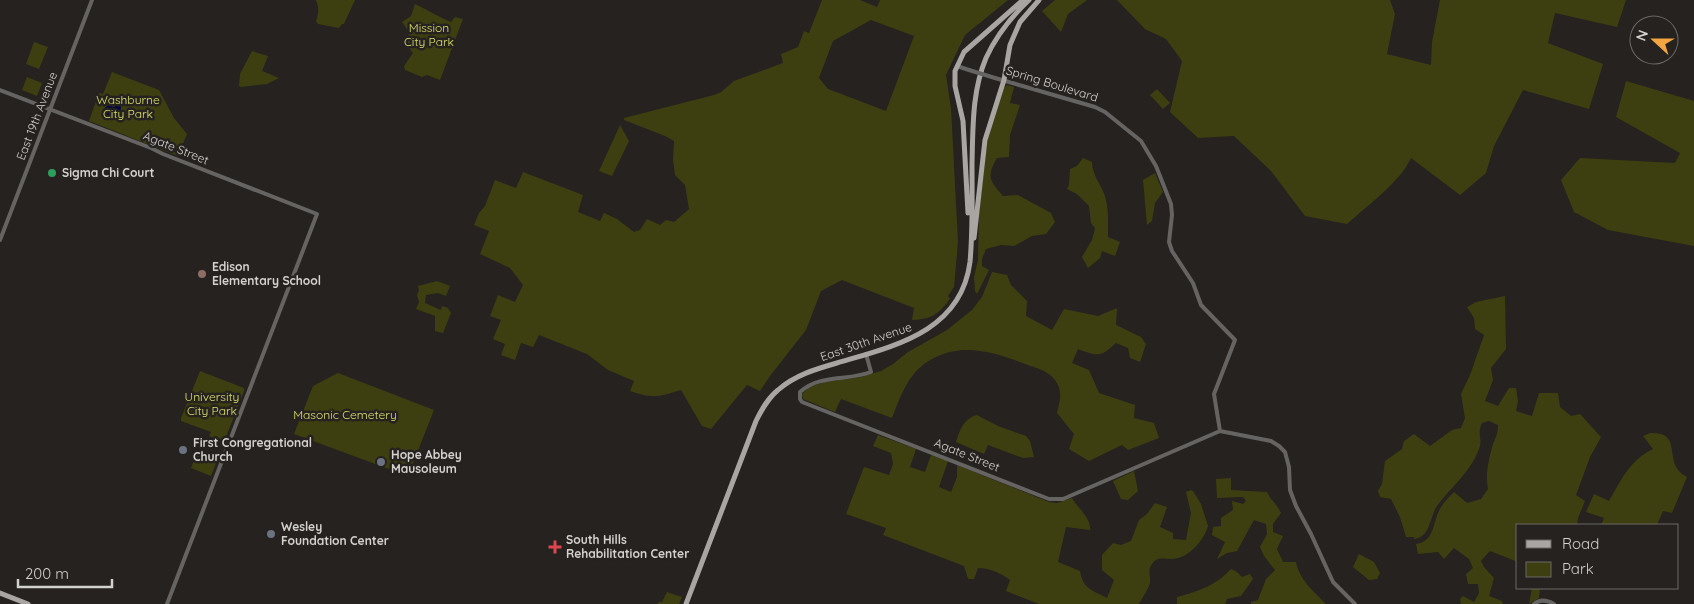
<svg xmlns="http://www.w3.org/2000/svg" width="1694" height="604" font-family="Quicksand,sans-serif">
<rect width="100%" height="100%" fill="#25221f"/>
<path fill="#3e3f11" fill-rule="evenodd" d="M316 0H355L344 24H342L339 28 318 24 316 21C319 13 319 8 316 0Z
M822 0H860L877 7 880 0H1008L965 35 946 75 951 108 958 242 954 287 948 296 950 299C938 315 931 319 912 320L914 308 842 280 821 291 806 330 770 376 760 391 747 385 711 429 702 426 681 390C658 397 654 399 630 391L634 381 608 370 587 354 539 335 533 347 521 343 515 360 501 355 505 344 493 339 501 320 490 316 498 295 515 302 523 285 510 268 480 254 489 231 474 225 479 213 485 206 495 180 516 188 523 172 583 195 578 212 600 221 604 213 617 219 634 232 640 230 647 219 660 225 666 220 674 222 689 209 685 185 675 175 673 160 674 141 665 136 624 120V118L714 95 721 92 734 81 783 63 781 54 798 47 804 31 809 33ZM871 20 914 36 886 111 828 89 819 78 833 41Z
M1055 0H1087L1068 14 1061 32 1042 11Z
M1117 0H1390L1395 14 1387 54 1431 65 1432 42 1440 0H1626L1617 27 1555 13 1548 43 1603 64 1589 109 1523 90 1494 146 1486 173 1460 195 1411 158C1401 181 1366 207 1347 224L1305 216 1271 171 1234 136 1198 138 1170 112 1182 61 1166 39 1145 29Z
M415 4C428 10 439 17 451 22L455 17 463 19 440 80 427 75 422 77 405 70 404 66 413 53 404 41 408 38 409 32 402 22 411 16Z
M34 42 48 47 39 69 26 64Z
M252 51 268 56 262 71 279 78 267 84 241 87 239 86 240 74Z
M112 72 159 90 174 118 187 134 178 156 89 121 99 93 103 94Z
M27 77 42 83 37 96 22 90Z
M1626 81 1694 101V246L1608 230 1574 212 1561 180 1580 158 1675 163 1680 153 1616 117Z
M1007 85 1014 87 1010 103 1020 105 1010 135 1009 157 997 158C986 177 990 181 1003 196L1018 195 1051 213 1055 222 1046 234 1032 236 1014 246 1001 245 986 249 982 259V266L989 270 977 294 975 291 974 277 978 260 979 214 987 144 990 129 1004 88Z
M1157 89 1170 103 1163 109 1150 95Z
M620 125 629 141 612 176 599 171Z
M1083 158 1092 162C1092 175 1101 184 1105 196 1109 209 1108 224 1108 237L1120 242 1115 256 1102 251 1100 258 1088 268 1082 257 1092 240 1095 228 1091 223 1089 206 1077 194 1067 189 1069 185 1070 169 1077 166Z
M1155 173 1163 192 1155 203 1152 221 1147 225 1143 180Z
M992 272 1007 275 1011 285 1027 301 1026 316 1052 330 1064 309 1098 316 1117 308 1116 325 1141 337 1146 344 1140 362 1130 358 1128 348 1116 343C1100 358 1097 356 1078 349L1072 363 1089 370 1099 393 1135 405 1134 418 1154 423 1159 438 1128 450 1122 445 1089 461 1069 449 1074 434 1057 413C1060 401 1063 391 1055 380 1047 370 1036 368 1025 364 994 352 963 342 932 359 909 371 901 395 892 418L841 399 835 412 803 399 802 394 809 387 825 382 861 377 881 371 893 364 908 352 947 330 972 310 982 297Z
M437 281 450 286 446 296 438 293 426 295 425 303 441 310 442 306 448 308 451 313 443 333 435 331V316L416 309 419 302 417 295 419 290 418 286Z
M1505 296 1506 349 1491 368 1493 380 1485 401 1498 406 1509 388H1516L1518 401 1516 411 1532 416 1539 393H1558L1560 407 1571 416 1580 414 1601 437 1590 457 1576 495 1585 501 1578 518 1577 525H1518V562L1490 551 1481 561 1484 567 1494 578 1489 596 1502 601 1503 604H1461L1460 599 1463 596 1474 602 1479 593 1478 584H1468L1466 574 1473 568 1469 559 1454 548 1444 559 1438 552 1418 554 1416 544C1436 541 1432 521 1441 507 1444 502 1449 497 1454 492L1467 503 1481 499 1488 489C1485 475 1489 458 1493 444 1496 437 1498 433 1498 425L1489 421 1482 423C1477 433 1482 437 1480 446 1473 470 1451 487 1437 506 1429 518 1431 537 1414 539V537H1406L1400 517 1391 499 1380 497 1378 491 1382 484 1385 461 1402 449 1404 441 1414 434 1430 446 1452 430 1461 428 1465 418 1461 394 1470 375 1484 335 1475 329 1474 318 1467 307 1476 302Z
M200 371 244 388V391L224 442 209 436 211 432 181 421V418Z
M338 373 434 410 408 476 294 434 313 386Z
M977 415 998 426 1026 436 1030 441 1034 457 1023 458 988 445 984 454 956 442C960 430 963 419 977 415Z
M1650 433C1680 432 1667 454 1678 470 1680 473 1684 475 1687 477L1672 513 1663 511 1657 525H1601L1604 518 1586 512 1594 494 1609 501C1622 479 1629 461 1653 449L1643 436Z
M878 435 916 449 910 467 925 472 931 455 948 461 939 487 951 492 957 477V465L1049 502 1057 503 1072 498C1078 509 1091 517 1090 530L1066 527 1058 562 1080 571C1083 589 1092 590 1107 598L1114 580 1102 570V555L1113 543 1121 545 1131 541 1139 520 1147 514 1155 503 1167 507 1160 527 1173 533V539L1186 540 1191 513 1186 492 1191 490 1193 491 1201 504 1208 526C1204 540 1189 558 1173 559 1164 559 1157 556 1152 564 1147 570 1151 577 1150 583 1148 590 1142 598 1139 604H1039L1006 591 1010 580C1001 573 990 568 978 568L974 579H968L964 566 883 535 886 528 846 514 864 467 889 475 893 464 891 453 873 446Z
M198 450 218 458 211 476 191 468Z
M1134 471 1138 491 1128 500 1121 499 1113 481Z
M1231 478V490L1267 492C1271 501 1277 504 1281 513L1273 524V532L1283 536 1277 549 1283 562H1296C1299 579 1314 592 1326 604H1251V602L1258 600 1266 579 1275 570 1264 556 1260 547 1267 534 1266 524 1254 520 1237 551 1227 553 1217 559 1225 542 1212 535 1213 527 1221 526V518L1233 510 1232 501 1243 504 1246 501 1243 497 1217 498 1216 479Z
M1359 554 1374 562 1380 573 1377 579 1369 580 1353 567Z
M1231 569 1237 572 1242 577 1250 574 1253 579 1241 596 1227 599 1225 604H1177V597C1199 591 1215 586 1231 569Z
M1532 588H1540L1539 598 1529 604Z
M667 592 682 597 679 604H657L659 602H662Z"/>
<path fill="#010743" d="M119 104 121 107 119 120 102 115 104 109 108 105 114 107Z"/>
<g fill="none" stroke-linecap="round" stroke-linejoin="round">
<path stroke="#666462" stroke-width="4" d="M957 66 969 70
M995 78 1095 107 1105 112 1141 141 1156 166 1171 204 1172 215 1169 242 1172 251 1193 283 1201 305 1235 340 1214 394 1220 431
M0 90 151 148 163 154 317 214 167 604
M0 240 92 0
M866 354 871 372C848 381 819 374 800 392V399L802 402 1049 499H1063L1220 431 1271 441 1279 446 1285 452 1289 467 1290 490 1296 506 1311 534 1333 582 1355 604
M1534 604C1540 599 1547 600 1554 604"/>
<path stroke="#a9a5a2" stroke-width="5" d="M968 213 963 121 955 86V71L964 52 1023 0
M974 238 985 140 1004 80 1010 45 1020 22 1039 0
M0 593 28 604
M686 604 756 421C762 409 768 398 778 390 795 375 816 369 837 363 894 346 961 332 970 262 973 230 972 196 972 163 973 128 972 91 986 58 996 36 1012 16 1029 0"/>
<path stroke="#666462" stroke-width="4" d="M969 70 995 78"/>
</g>
<circle fill="#2e9e5b" stroke="#25221f" stroke-width="2" cx="52" cy="173" r="5"/>
<circle fill="#8d6e63" stroke="#25221f" stroke-width="2" cx="202" cy="274" r="5"/>
<g fill="#6b7280" stroke="#25221f" stroke-width="2">
<circle cx="183" cy="450" r="5"/>
<circle cx="381" cy="462" r="5"/>
<circle cx="271" cy="534" r="5"/>
</g>
<path fill="#e0444e" stroke="#25221f" stroke-width="2" d="M552.5 539.5h5v5h5v5h-5v5h-5v-5h-5v-5h5z"/>
<g text-anchor="middle" stroke-width="5" stroke-linejoin="round" paint-order="stroke">
<g font-size="12" fill="#dce06c" stroke="#25221f">
<text x="429" y="32">Mission<tspan x="429" dy="14">City Park</tspan></text>
<text x="128" y="104">Washburne<tspan x="128" dy="14">City Park</tspan></text>
<text x="212" y="401">University<tspan x="212" dy="14">City Park</tspan></text>
<text x="345" y="419">Masonic Cemetery</text>
</g>
<g font-size="12" fill="#d4d2cf" stroke="#25221f">
<text transform="translate(1052 84) rotate(17)" y="4">Spring Boulevard</text>
<text transform="translate(37 116) rotate(-69)" y="4">East 19th Avenue</text>
<text transform="translate(176 148) rotate(22)" y="4">Agate Street</text>
<text transform="translate(866 342) rotate(-19)" y="4">East 30th Avenue</text>
<text transform="translate(967 455) rotate(22)" y="4">Agate Street</text>
</g>
<g font-size="12" font-weight="bold" fill="#d4d2cf" stroke="#25221f" text-anchor="start">
<text x="62" y="177">Sigma Chi Court</text>
<text x="212" y="271">Edison<tspan x="212" dy="14">Elementary School</tspan></text>
<text x="193" y="447">First Congregational<tspan x="193" dy="14">Church</tspan></text>
<text x="391" y="459">Hope Abbey<tspan x="391" dy="14">Mausoleum</tspan></text>
<text x="281" y="531">Wesley<tspan x="281" dy="14">Foundation Center</tspan></text>
<text x="566" y="544">South Hills<tspan x="566" dy="14">Rehabilitation Center</tspan></text>
</g>
</g>
<rect x="1516" y="524" width="162" height="65" fill="#25221f" stroke="#6b6865"/>
<rect x="1526" y="540" width="25" height="8" fill="#a9a5a2" stroke="#6b6865"/>
<text x="1562" y="549" font-size="15" fill="#d4d2cf">Road</text>
<rect x="1526" y="562" width="25" height="15" fill="#3e3f11" stroke="#6b6865"/>
<text x="1562" y="574" font-size="15" fill="#d4d2cf">Park</text>
<g transform="translate(1654 40) rotate(291)"><circle r="24" fill="#25221f" stroke="#6b6865"/>
<path d="M0-4L9 19L0 12L-9 19Z" fill="#f3a443"/>
<text y="-8" font-size="14" font-weight="bold" text-anchor="middle" fill="#d4d2cf">N</text>
</g>
<path d="M18 579v8h94v-8" fill="none" stroke="#d4d2cf" stroke-width="2.5"/>
<text x="25" y="579" font-size="15" fill="#d4d2cf" stroke="#25221f" stroke-width="4" paint-order="stroke">200 m</text>
</svg>
